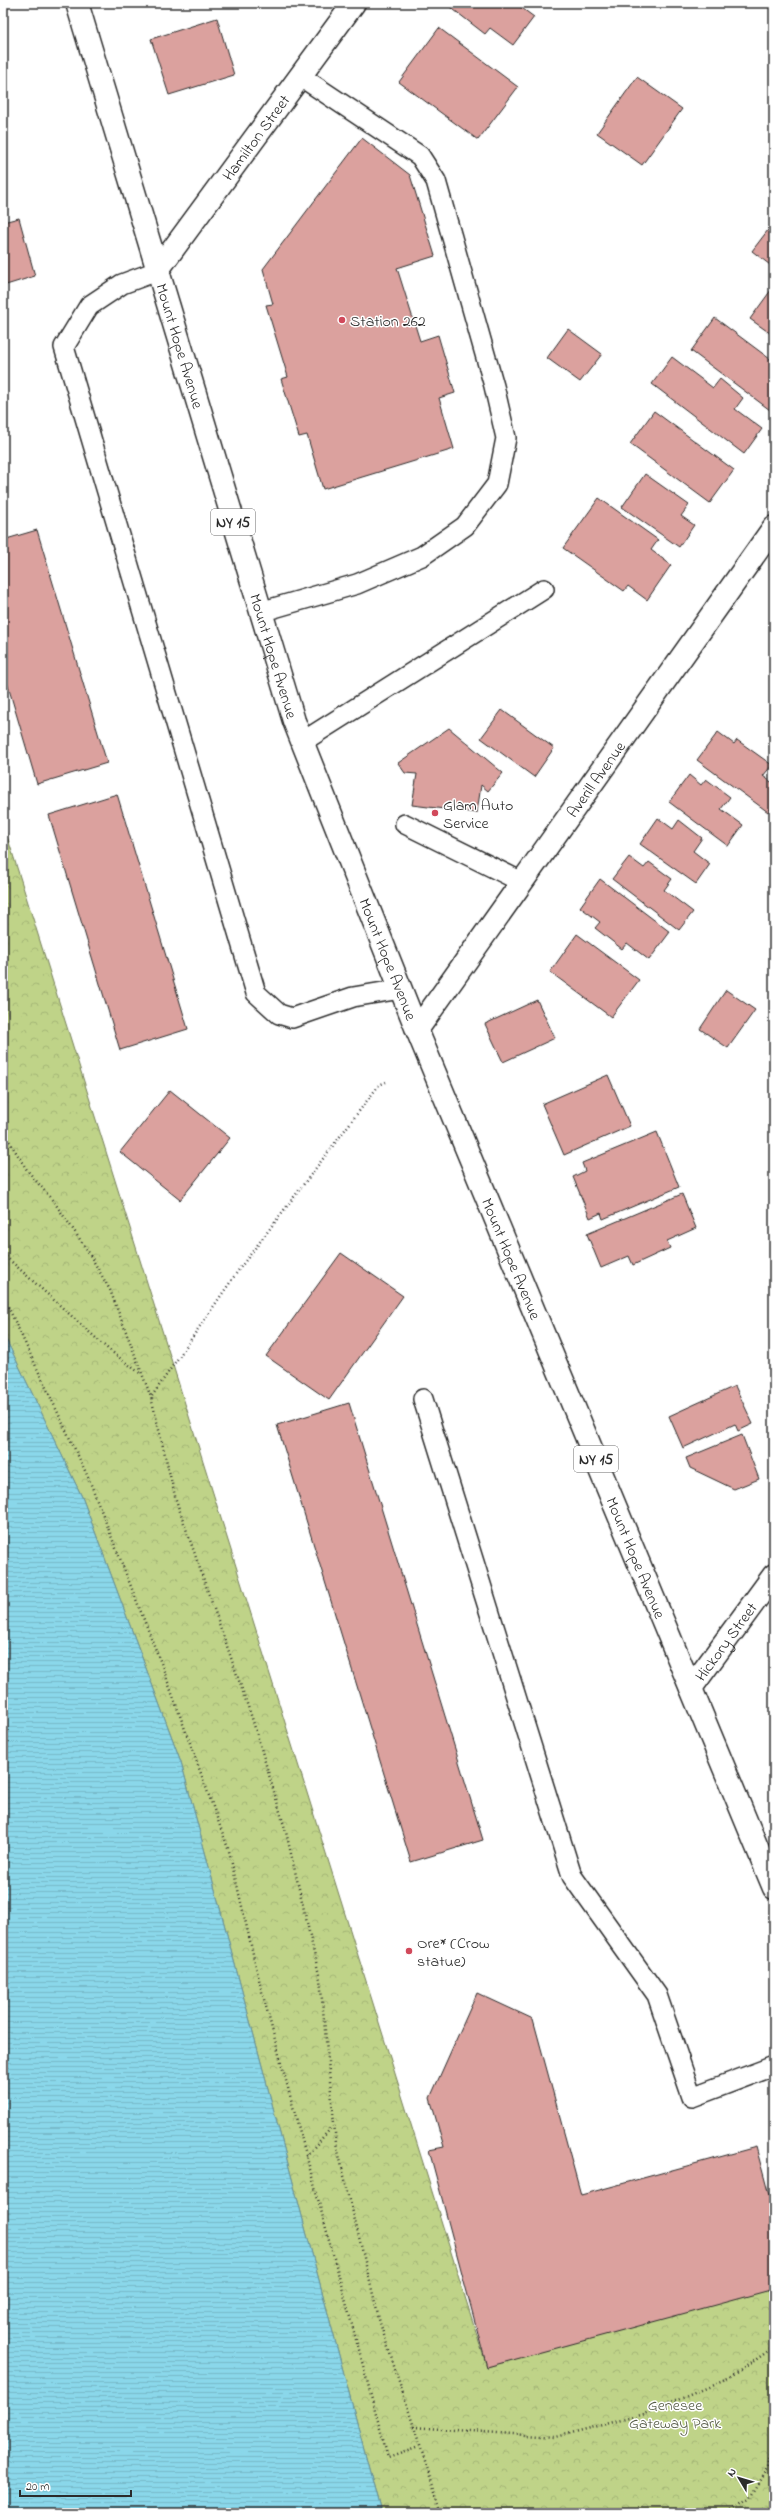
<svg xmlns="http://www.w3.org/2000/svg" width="777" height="2516" font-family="'Indie Flower',sans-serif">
<defs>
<pattern id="forest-crowns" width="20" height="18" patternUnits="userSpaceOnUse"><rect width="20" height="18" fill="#bfd388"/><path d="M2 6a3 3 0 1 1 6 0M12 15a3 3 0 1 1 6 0" fill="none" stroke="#a4b576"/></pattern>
<pattern id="water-rules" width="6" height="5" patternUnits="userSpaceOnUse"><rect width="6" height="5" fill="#8ad7ea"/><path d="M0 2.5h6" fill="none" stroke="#77b9c9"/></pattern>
</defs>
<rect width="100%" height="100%" fill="#fff"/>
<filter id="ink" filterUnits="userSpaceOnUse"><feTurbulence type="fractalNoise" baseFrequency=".025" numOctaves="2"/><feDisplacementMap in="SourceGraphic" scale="8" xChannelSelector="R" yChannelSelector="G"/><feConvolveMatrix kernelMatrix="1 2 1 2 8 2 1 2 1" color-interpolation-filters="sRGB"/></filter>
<g filter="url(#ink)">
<path fill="url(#forest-crowns)" stroke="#757f5a" d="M3 823 487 2367 774 2281V2513H381L181 1762 82 1497 3 1333Z"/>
<path fill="url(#water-rules)" stroke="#64929e" d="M3 1333 82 1497 181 1762 381 2513H3Z"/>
<path fill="#dba19e" stroke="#2b2b2b" d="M445 3H515L534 17 513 45 490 28 485 34Z
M217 18 234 75 169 95 151 39Z
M439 28 518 87 478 140 399 82Z
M637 77 682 109 642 165 597 133Z
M362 138 410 175 435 256 397 268 420 341 438 335 455 393 439 398 454 449 323 489 307 435 299 437 281 379 288 377 266 305 273 304 263 269Z
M19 218 35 276 3 286V222Z
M771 226 774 228V268L752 251Z
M774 286V336L750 319Z
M715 318 774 362V413L691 351Z
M568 329 602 354 580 382 547 358Z
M672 357 713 388 720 379 743 398 735 409 762 429 744 454 652 384Z
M654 411 734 470 710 503 630 444Z
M645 474 689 505 681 516 694 525 679 547 622 507Z
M599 498 658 540 651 550 671 565 647 600 628 586 624 591 563 548Z
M37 530 107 763 37 784 3 669V540Z
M502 710 554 748 534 777 481 738Z
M449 728 503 773 488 791 481 785 477 813 412 805 417 774 405 773 398 763Z
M718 732 734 744 737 740 772 765 763 776 774 784V804L768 812 697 760Z
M689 775 701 785 706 779 730 797 721 809 743 825 728 846 669 802Z
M117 794 188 1029 120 1050 49 815Z
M658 818 673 829 679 820 702 838 693 851 710 864 696 884 640 844Z
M629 857 644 868 649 862 672 879 664 890 693 912 679 930 612 879Z
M600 879 670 932 649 960 627 943 622 949 595 928 600 922 580 907Z
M577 934 639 980 611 1017 550 972Z
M726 990 755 1010 728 1048 700 1029Z
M537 1000 555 1038 503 1062 485 1024Z
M608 1075 630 1126 564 1155 542 1104Z
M170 1090 230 1138 180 1200 120 1152Z
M657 1132 679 1187 603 1219 601 1213 590 1218 573 1177 585 1171 582 1163Z
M682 1194 696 1228 667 1241 670 1248 633 1265 629 1256 601 1268 587 1234Z
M341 1253 403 1296 329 1400 266 1356Z
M735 1386 753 1424 738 1431 735 1424 683 1448 669 1416Z
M349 1403 483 1840 411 1862 277 1425Z
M742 1435 759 1479 734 1489 690 1468 686 1458Z
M477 1993 533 2019 581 2195 756 2147 774 2214V2289L487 2367 429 2150 444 2147 430 2098Z"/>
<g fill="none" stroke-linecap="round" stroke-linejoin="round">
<defs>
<path id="lane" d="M157 271 122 284 89 306 64 347 256 993 279 1014 292 1018 353 997 401 989
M260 612 357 584 422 556 465 526 497 484 506 438 494 386 436 181 420 156 300 76
M302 742 544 589
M405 824 522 882
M423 1399 572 1876 657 1995 692 2097 774 2066"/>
<g id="street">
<path id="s1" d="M157 271 354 3"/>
<path id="s2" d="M691 1688 774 1575"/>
</g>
<g id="secondary">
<path id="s3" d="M417 1030 774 527"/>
</g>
<g id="primary">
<path id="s4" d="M77 3 294 721 417 1030 774 1888"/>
</g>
</defs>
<use href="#lane" stroke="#2b2b2b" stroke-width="22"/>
<use href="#street" stroke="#2b2b2b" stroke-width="25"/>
<use href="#secondary" stroke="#2b2b2b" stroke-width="25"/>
<use href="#primary" stroke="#2b2b2b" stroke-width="25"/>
<path stroke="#2b2b2b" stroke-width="2.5" stroke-dasharray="1 3" stroke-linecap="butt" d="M3 1131 27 1170 54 1202 86 1248 110 1290 151 1397 176 1500 252 1718 286 1832 320 1979 336 2143 380 2323 442 2513
M3 1254 108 1349 141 1374
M3 1296 88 1477 161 1663 229 1851 261 1988 388 2458 419 2447
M152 1396 240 1268 379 1085 386 1082
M306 2156 333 2126
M413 2427 555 2437 644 2414 728 2379 774 2347
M727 2513 749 2499 769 2467 774 2439"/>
<use href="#lane" stroke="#fff" stroke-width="19"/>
<use href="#street" stroke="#fff" stroke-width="22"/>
<use href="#secondary" stroke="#fff" stroke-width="22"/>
<use href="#primary" stroke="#fff" stroke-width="22"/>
</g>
</g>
<g fill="#d1495b" stroke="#fff" stroke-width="1.5">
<circle cx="342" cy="320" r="4"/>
<circle cx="435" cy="813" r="4"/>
<circle cx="409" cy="1951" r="4"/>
</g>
<g text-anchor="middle" stroke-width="3" stroke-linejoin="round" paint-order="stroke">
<g fill="#fff" stroke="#6b6b6b" stroke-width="1">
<rect x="211" y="509" width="44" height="26" rx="3"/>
<rect x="574" y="1446" width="44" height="26" rx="3"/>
</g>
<g font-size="15" font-weight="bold" fill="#2b2b2b">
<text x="233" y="527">NY 15</text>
<text x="596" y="1464">NY 15</text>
</g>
<g font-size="16" fill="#2b2b2b" stroke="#fff">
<text dy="6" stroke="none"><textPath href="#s1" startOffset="166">Hamilton Street</textPath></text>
<text dy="6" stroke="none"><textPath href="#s4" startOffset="358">Mount Hope Avenue</textPath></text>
<text dy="6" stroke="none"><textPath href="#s4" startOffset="682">Mount Hope Avenue</textPath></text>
<text dy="6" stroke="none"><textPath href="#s3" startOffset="308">Averill Avenue</textPath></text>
<text dy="6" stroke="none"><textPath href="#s4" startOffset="1006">Mount Hope Avenue</textPath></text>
<text dy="6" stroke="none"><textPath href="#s4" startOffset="1330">Mount Hope Avenue</textPath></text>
<text dy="6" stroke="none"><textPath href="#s4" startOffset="1654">Mount Hope Avenue</textPath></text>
<text dy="6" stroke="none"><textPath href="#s2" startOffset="58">Hickory Street</textPath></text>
</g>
<g font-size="16" fill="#2b2b2b" stroke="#fff" text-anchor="start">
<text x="350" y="326">Station 262</text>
<text x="443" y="810">Glam Auto<tspan x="443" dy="18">Service</tspan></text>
<text x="417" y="1948">Ore* (Crow<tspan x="417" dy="18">statue)</tspan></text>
</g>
<g font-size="16" fill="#575d47" stroke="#fff">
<text x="675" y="2410">Genesee<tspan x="675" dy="18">Gateway Park</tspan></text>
</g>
</g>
<rect width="777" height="2516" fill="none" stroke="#fff" stroke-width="16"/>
<rect x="8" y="8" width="761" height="2500" fill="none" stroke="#2b2b2b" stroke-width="1.5" filter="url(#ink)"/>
<g transform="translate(739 2478) rotate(308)" stroke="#ffffff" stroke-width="3" paint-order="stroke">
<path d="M0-3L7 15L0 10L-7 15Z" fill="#2b2b2b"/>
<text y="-6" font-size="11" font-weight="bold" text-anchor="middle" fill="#2b2b2b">N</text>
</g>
<path d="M20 2490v6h111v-6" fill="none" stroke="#2b2b2b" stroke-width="2"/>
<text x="26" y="2490" font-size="12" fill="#2b2b2b" stroke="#ffffff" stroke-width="3" paint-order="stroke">20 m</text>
</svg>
